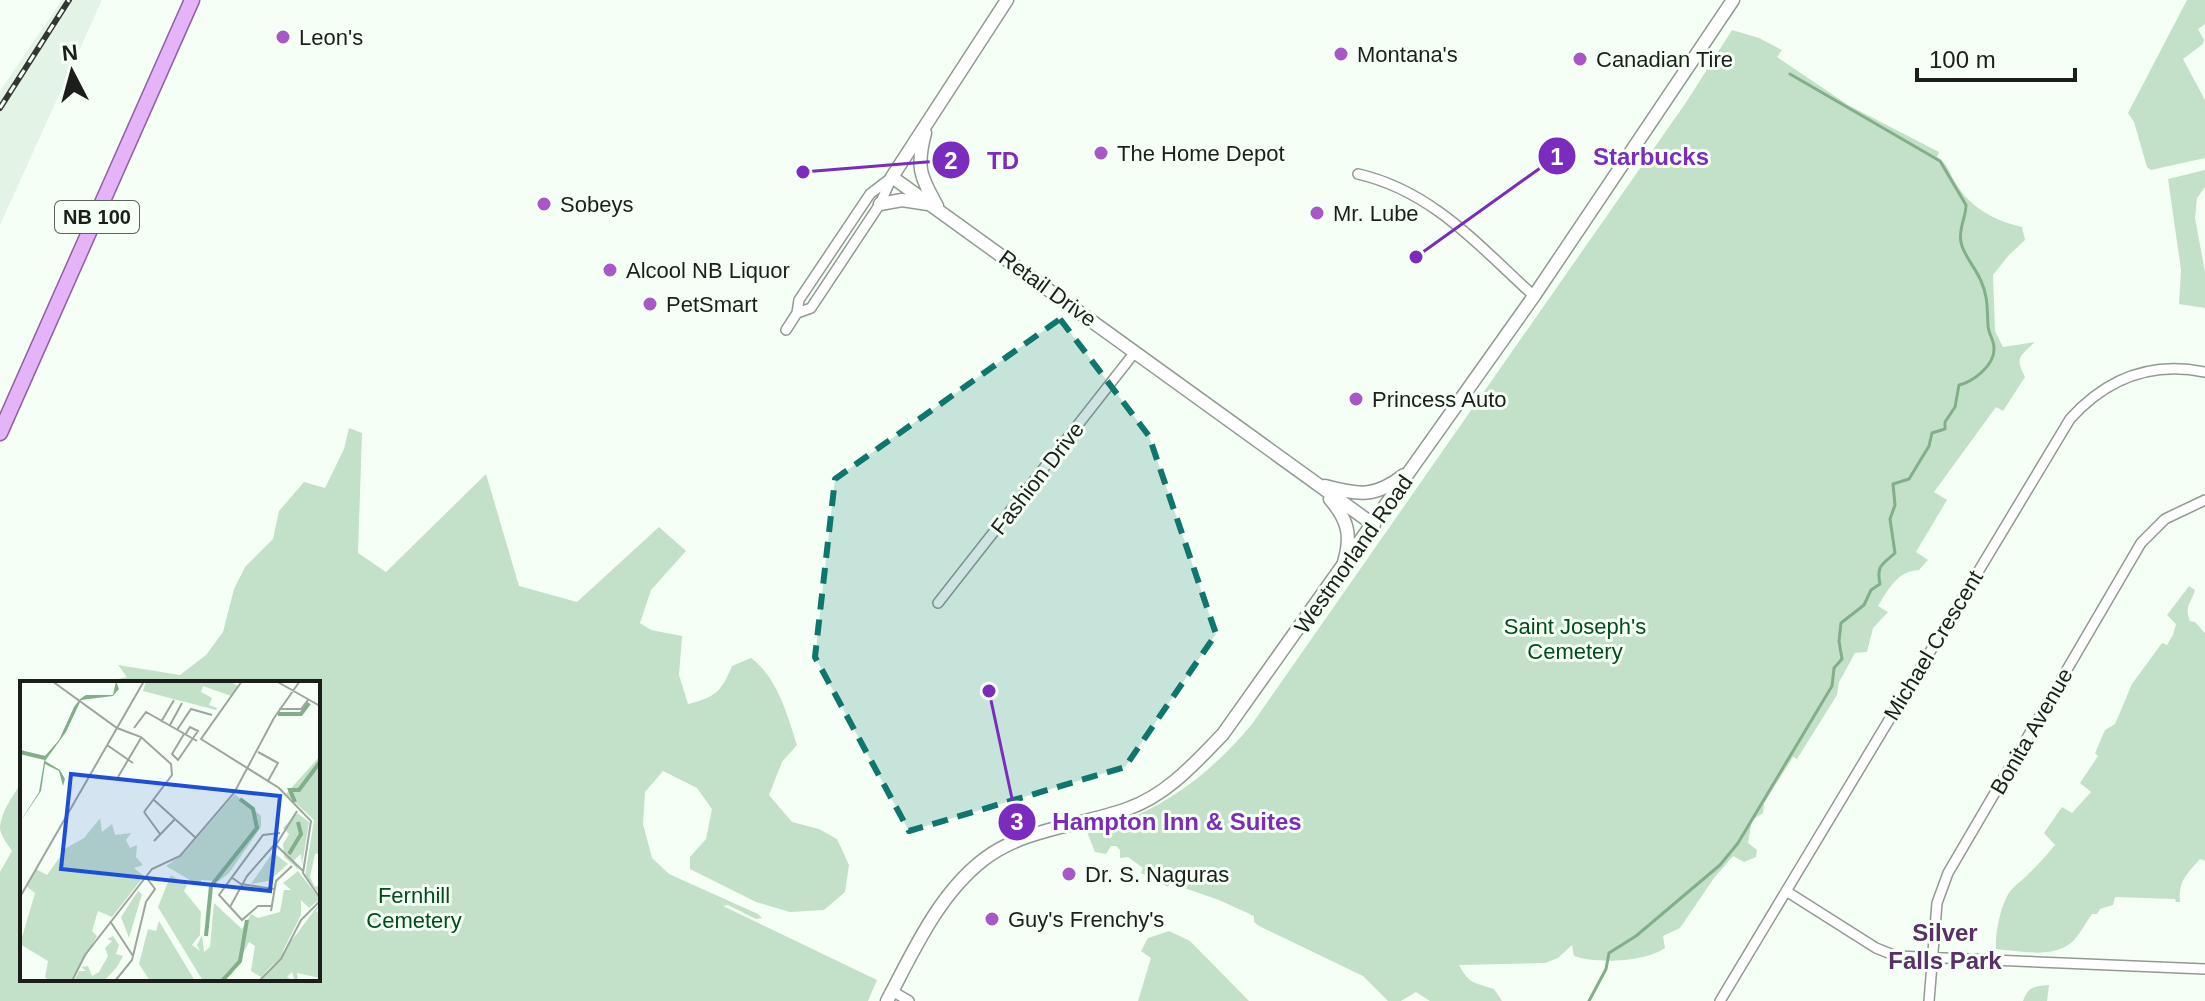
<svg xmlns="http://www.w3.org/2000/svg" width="2205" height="1001" font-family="Helvetica,sans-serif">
<rect width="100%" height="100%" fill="#f5fff6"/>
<path fill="#e3f3e5" d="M62 0H102L0 225V91Z"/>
<path fill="#c3e1c8" d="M2187 0H2205V24L2198 29 2204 40 2203 44 2183 59 2205 100V158L2151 170 2147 167 2134 122 2128 113Z
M1732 30 1759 38 1782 50 1777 57 1848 105 1939 152 1937 157C1948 163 1949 173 1955 182 1969 207 1995 221 2022 227L2025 240 2009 255 1993 275 1995 331 2003 347 2035 342C2019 357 2015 357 2025 377L2003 411 1996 407 1934 492 1947 500 1916 552 1928 560 1919 570C1897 571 1888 590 1878 606L1888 612 1873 628 1867 652 1855 653 1839 682 1837 695 1797 759 1793 757 1764 803 1763 813 1752 820 1748 843 1757 850 1756 857 1744 862 1733 856 1714 878 1680 928 1663 936 1665 948C1646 962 1595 964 1574 956L1572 945 1558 958 1545 963 1459 965C1470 985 1473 982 1494 989L1502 1001H1430L1416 992 1401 1001H1388L1363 976 1259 926 1254 922V916L1219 900 1170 883 1168 887 1141 873 1143 868 1128 857 1120 858V850L1116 846H1111L1106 854 1095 852 1087 832C1155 816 1208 777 1252 724L1687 101Z
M2205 170V187L2197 198 2195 218 2205 272V308L2179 304 2181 270 2168 179Z
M349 428 362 433 358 553 386 572 486 474 519 586 577 602 659 527 686 551 651 590 640 623 651 630 682 636 679 675 688 704C716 697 721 692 732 666L751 658C777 677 787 714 797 745L782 762 769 795 792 822 819 829 837 839 849 865 845 892 824 910 790 912 756 902 690 869V857L706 839 712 809 697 788 663 771 645 792 643 824 652 858 669 874 758 914 762 918 756 919 728 905 723 906 877 980 868 1001H0V872L12 851C8 845 1 836 0 829 0 813 14 794 22 782V979H318V683H115L118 679 127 677 118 665 180 675 206 655 223 632 234 589 245 567 273 539 279 511 304 482 325 488 344 449Z
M2189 586 2195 590C2191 603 2184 607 2190 621L2195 622 2205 633V861L2200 859C2187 874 2178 881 2180 902H2176L2175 899 2115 897 2113 905 2100 909 2097 914H2092C2086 922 2082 931 2075 939 2056 960 2021 951 1996 949 1995 934 2001 898 2014 887 2029 874 2042 861 2055 845L2044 833 2062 807 2072 813 2091 792 2080 783 2098 756 2095 753 2105 730 2115 724 2132 684 2162 643 2167 645 2173 635 2176 624 2167 615Z
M1169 931 1190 941 1249 1001H1138L1151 958 1141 951 1148 938Z
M2049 985 2047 1001H2023C2028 987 2034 986 2049 985Z"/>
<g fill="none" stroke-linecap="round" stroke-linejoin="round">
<path stroke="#82af8a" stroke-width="3" d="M1589 1001 1606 969 1609 953 1636 936 1720 865 1738 843 1832 686 1834 668 1842 659 1839 641 1841 623 1864 605 1871 590 1880 584C1876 565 1883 564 1895 553L1890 519 1895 505 1893 484 1909 479 1929 446 1932 433 1945 429V422L1955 407 1959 385C1972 382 1995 366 1994 348 1994 340 1988 333 1988 325 1987 309 1988 296 1981 281 1976 268 1963 255 1961 242 1958 229 1966 218 1966 205L1940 161 1790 74"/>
<defs>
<path id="street" d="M1358 174C1433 191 1480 247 1534 296
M797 313 811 308 880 204 892 177
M786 330 797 313 799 300 870 194 892 177
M938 603 1135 352
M1786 891 1876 948 1896 956 2205 969
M892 991 909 1001
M1720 1001 2070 419C2106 379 2151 361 2205 372
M1929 1001 1937 903 1948 873 2141 543 2165 519 2205 500"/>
<path id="secondary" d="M1007 0 892 177 1374 525
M925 133C916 167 920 176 937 206
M880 204 902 200 928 204
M1325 486C1359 495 1375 498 1404 475
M1330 499C1348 520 1352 536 1344 562
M887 1001C913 952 938 895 983 860 1024 828 1080 826 1127 809 1167 795 1195 763 1223 734L1534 296 1733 0"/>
<path id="primary" d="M0 433 192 0"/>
</defs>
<use href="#street" stroke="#929a93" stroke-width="12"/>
<use href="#secondary" stroke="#929a93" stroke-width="15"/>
<use href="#primary" stroke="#925ea7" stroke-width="17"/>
<use href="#street" stroke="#fff" stroke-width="9"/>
<use href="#secondary" stroke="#fff" stroke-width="12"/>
<use href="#primary" stroke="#e4b3f8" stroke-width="14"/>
<defs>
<path id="rail" d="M0 108 69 0"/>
</defs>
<use href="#rail" stroke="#333733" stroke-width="6"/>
<use href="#rail" stroke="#f5fff6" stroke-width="3" stroke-dasharray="9" stroke-linecap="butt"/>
</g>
<path fill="#0f766e" fill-opacity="0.2" stroke="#0f766e" stroke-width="6" stroke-dasharray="16 10" stroke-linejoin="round" d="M1060 319 1149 436 1216 634 1125 767 909 831 815 657 835 479Z"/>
<g fill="#a857c7" stroke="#f5fff6" stroke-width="3">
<circle cx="283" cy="37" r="8"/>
<circle cx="1341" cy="54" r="8"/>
<circle cx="1580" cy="59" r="8"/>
<circle cx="1101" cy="153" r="8"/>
<circle cx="544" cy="204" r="8"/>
<circle cx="1317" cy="213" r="8"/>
<circle cx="610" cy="270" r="8"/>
<circle cx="650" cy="304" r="8"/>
<circle cx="1356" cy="399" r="8"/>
<circle cx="1069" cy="874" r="8"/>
<circle cx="992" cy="919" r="8"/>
</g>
<g text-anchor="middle" stroke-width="6" stroke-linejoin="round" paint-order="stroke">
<rect fill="#f5fff6" stroke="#5c625d" stroke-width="2" x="55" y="201" width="84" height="32" rx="6"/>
<g font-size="20" font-weight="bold" fill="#1b1e1b">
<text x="97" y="224">NB 100</text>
</g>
<g font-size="22" fill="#1b1e1b" stroke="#f5fff6" text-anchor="start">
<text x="299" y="45">Leon's</text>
<text x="1357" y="62">Montana's</text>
<text x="1596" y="67">Canadian Tire</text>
<text x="1117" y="161">The Home Depot</text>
<text x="560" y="212">Sobeys</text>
<text x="1333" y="221">Mr. Lube</text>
<text x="626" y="278">Alcool NB Liquor</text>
<text x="666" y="312">PetSmart</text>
<text x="1372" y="407">Princess Auto</text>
<text x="1085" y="882">Dr. S. Naguras</text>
<text x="1008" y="927">Guy's Frenchy's</text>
</g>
<g font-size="22" fill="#1b1e1b" stroke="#f5fff6">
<text transform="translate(1048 288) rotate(36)" y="8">Retail Drive</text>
<text transform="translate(1037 478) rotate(-52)" y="8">Fashion Drive</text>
<text transform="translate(1353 554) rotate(-55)" y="8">Westmorland Road</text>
<text transform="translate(1933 645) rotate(-59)" y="8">Michael Crescent</text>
<text transform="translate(2031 731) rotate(-60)" y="8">Bonita Avenue</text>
</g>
<g font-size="22" fill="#004c1e" stroke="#f5fff6">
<text x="1575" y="634">Saint Joseph's<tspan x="1575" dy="25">Cemetery</tspan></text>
<text x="414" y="903">Fernhill<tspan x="414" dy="25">Cemetery</tspan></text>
</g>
<g font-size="24" font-weight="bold" fill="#593168" stroke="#f5fff6">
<text x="1945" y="941">Silver<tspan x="1945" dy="28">Falls Park</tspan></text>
</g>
</g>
<g transform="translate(20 681)">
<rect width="300" height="300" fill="#f5fff6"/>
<path d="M126 0H210L218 5 211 15 183 5 181 11 192 17 189 24 197 27 196 29 123 10ZM300 75V172L295 173 290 196 295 206 300 204 298 211 285 195 294 139 266 113ZM215 113 241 135V146L209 192 199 200 181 199 180 205 146 185 162 174ZM277 132 289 141 282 184 281 173 274 179 279 189 264 176 263 163 269 153 263 147ZM80 137 82 151 92 143 95 154 111 152 106 159 110 167 117 164 116 176 123 184 114 187 124 195 92 236 78 230 72 250 77 255 52 300H29L25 296 28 280 0 263 15 212 6 205 16 188 27 194 46 167 64 157ZM253 171 268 183 249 200 231 203ZM278 190 300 218 289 227 281 219V234L260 276 241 296 231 290 235 265 229 261 212 293 203 300H183L138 226 151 194 167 204 164 210 181 231 180 254 172 264 180 270 177 264 182 254 184 271 190 266 194 222 222 248 231 233 238 237 260 231 264 209H271L263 202ZM118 210 122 213 109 257 101 236ZM300 222 296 231 300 230V297L277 292 278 300H275L272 291 267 296 274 300H241ZM139 240 175 300H130L119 283 128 248 136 250ZM93 255 99 264 96 273 103 275 97 286 84 300H54L59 290H66L61 286 68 285 65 277 72 295 79 291 88 275 85 267 92 260 87 258Z" fill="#c3e1c8"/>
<path d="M96 0 99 8 93 15 61 19 46 51 25 80 40 89 45 98 43 105 39 90 25 83 21 110 0 141 19 111 25 75 39 59 54 26 60 18 66 14H93Z" fill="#82af8a"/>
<path fill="none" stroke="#82af8a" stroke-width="4" d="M258 33H281L289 22M0 71 25 77M275 121 270 109H279L300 81M269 173 281 153 278 141M186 255 191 205 237 147 233 128 220 118M202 300 220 280 227 239"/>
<path fill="none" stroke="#9ea59e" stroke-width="2" d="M32 0 97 47 121 56 151 83 152 94 124 131M222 0 181 58 259 107 291 140 283 192 300 217M256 0 300 25M259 28H281L288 19M141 41 154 19M150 44 162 22M114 47 126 31 177 60M157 49 171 28 192 34M164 53 152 73 158 79 178 50 170 46 165 54M87 64 113 82M238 71 258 82 248 100M98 96 121 57M134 119 176 157M277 130 256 164 283 190M124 131 140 153M134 160 155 138M211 196 221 203 254 208M0 216 124 0M252 225H238L222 239 199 214 243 154 260 152M210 226 227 195 256 162M251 230 256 200 272 185M90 240 113 275M52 300 65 274 132 188 160 175 214 112 254 37 280 0M95 300 112 279 126 221 135 208 126 196M239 300 261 278 281 239 300 220"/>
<path fill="#1d4ed8" fill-opacity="0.15" stroke="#1d4ed8" stroke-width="4" d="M51 93 260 115 250 210 41 188Z"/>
<rect width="300" height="300" fill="none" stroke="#1b1e1b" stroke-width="4"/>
</g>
<path fill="none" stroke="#7b2cbf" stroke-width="3" d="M1416 257L1557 156M803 172L951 160M989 691L1017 822"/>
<g fill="#7b2cbf" stroke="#f5fff6" stroke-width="3">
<circle cx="1416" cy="257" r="8"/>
<circle cx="803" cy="172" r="8"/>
<circle cx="989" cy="691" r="8"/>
<circle cx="1557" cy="156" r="20"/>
<circle cx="951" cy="160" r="20"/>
<circle cx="1017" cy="822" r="20"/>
</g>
<g font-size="24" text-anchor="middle" font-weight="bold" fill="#fff">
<text x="1557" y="165">1</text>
<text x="951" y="169">2</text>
<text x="1017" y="830">3</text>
</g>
<g font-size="24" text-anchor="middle" font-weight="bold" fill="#7b2cbf" stroke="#f5fff6" stroke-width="6" stroke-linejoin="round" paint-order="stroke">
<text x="1651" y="165">Starbucks</text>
<text x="1003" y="169">TD</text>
<text x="1177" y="830">Hampton Inn &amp; Suites</text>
</g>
<g transform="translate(72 72) rotate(354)" stroke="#f5fff6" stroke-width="6" paint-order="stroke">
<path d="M0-6L14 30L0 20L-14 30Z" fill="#1b1e1b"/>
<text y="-12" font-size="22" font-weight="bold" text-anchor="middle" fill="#1b1e1b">N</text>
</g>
<path d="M1917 68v12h158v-12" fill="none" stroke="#1b1e1b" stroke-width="4"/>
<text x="1929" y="68" font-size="24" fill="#1b1e1b" stroke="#f5fff6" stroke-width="6" paint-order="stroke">100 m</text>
</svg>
